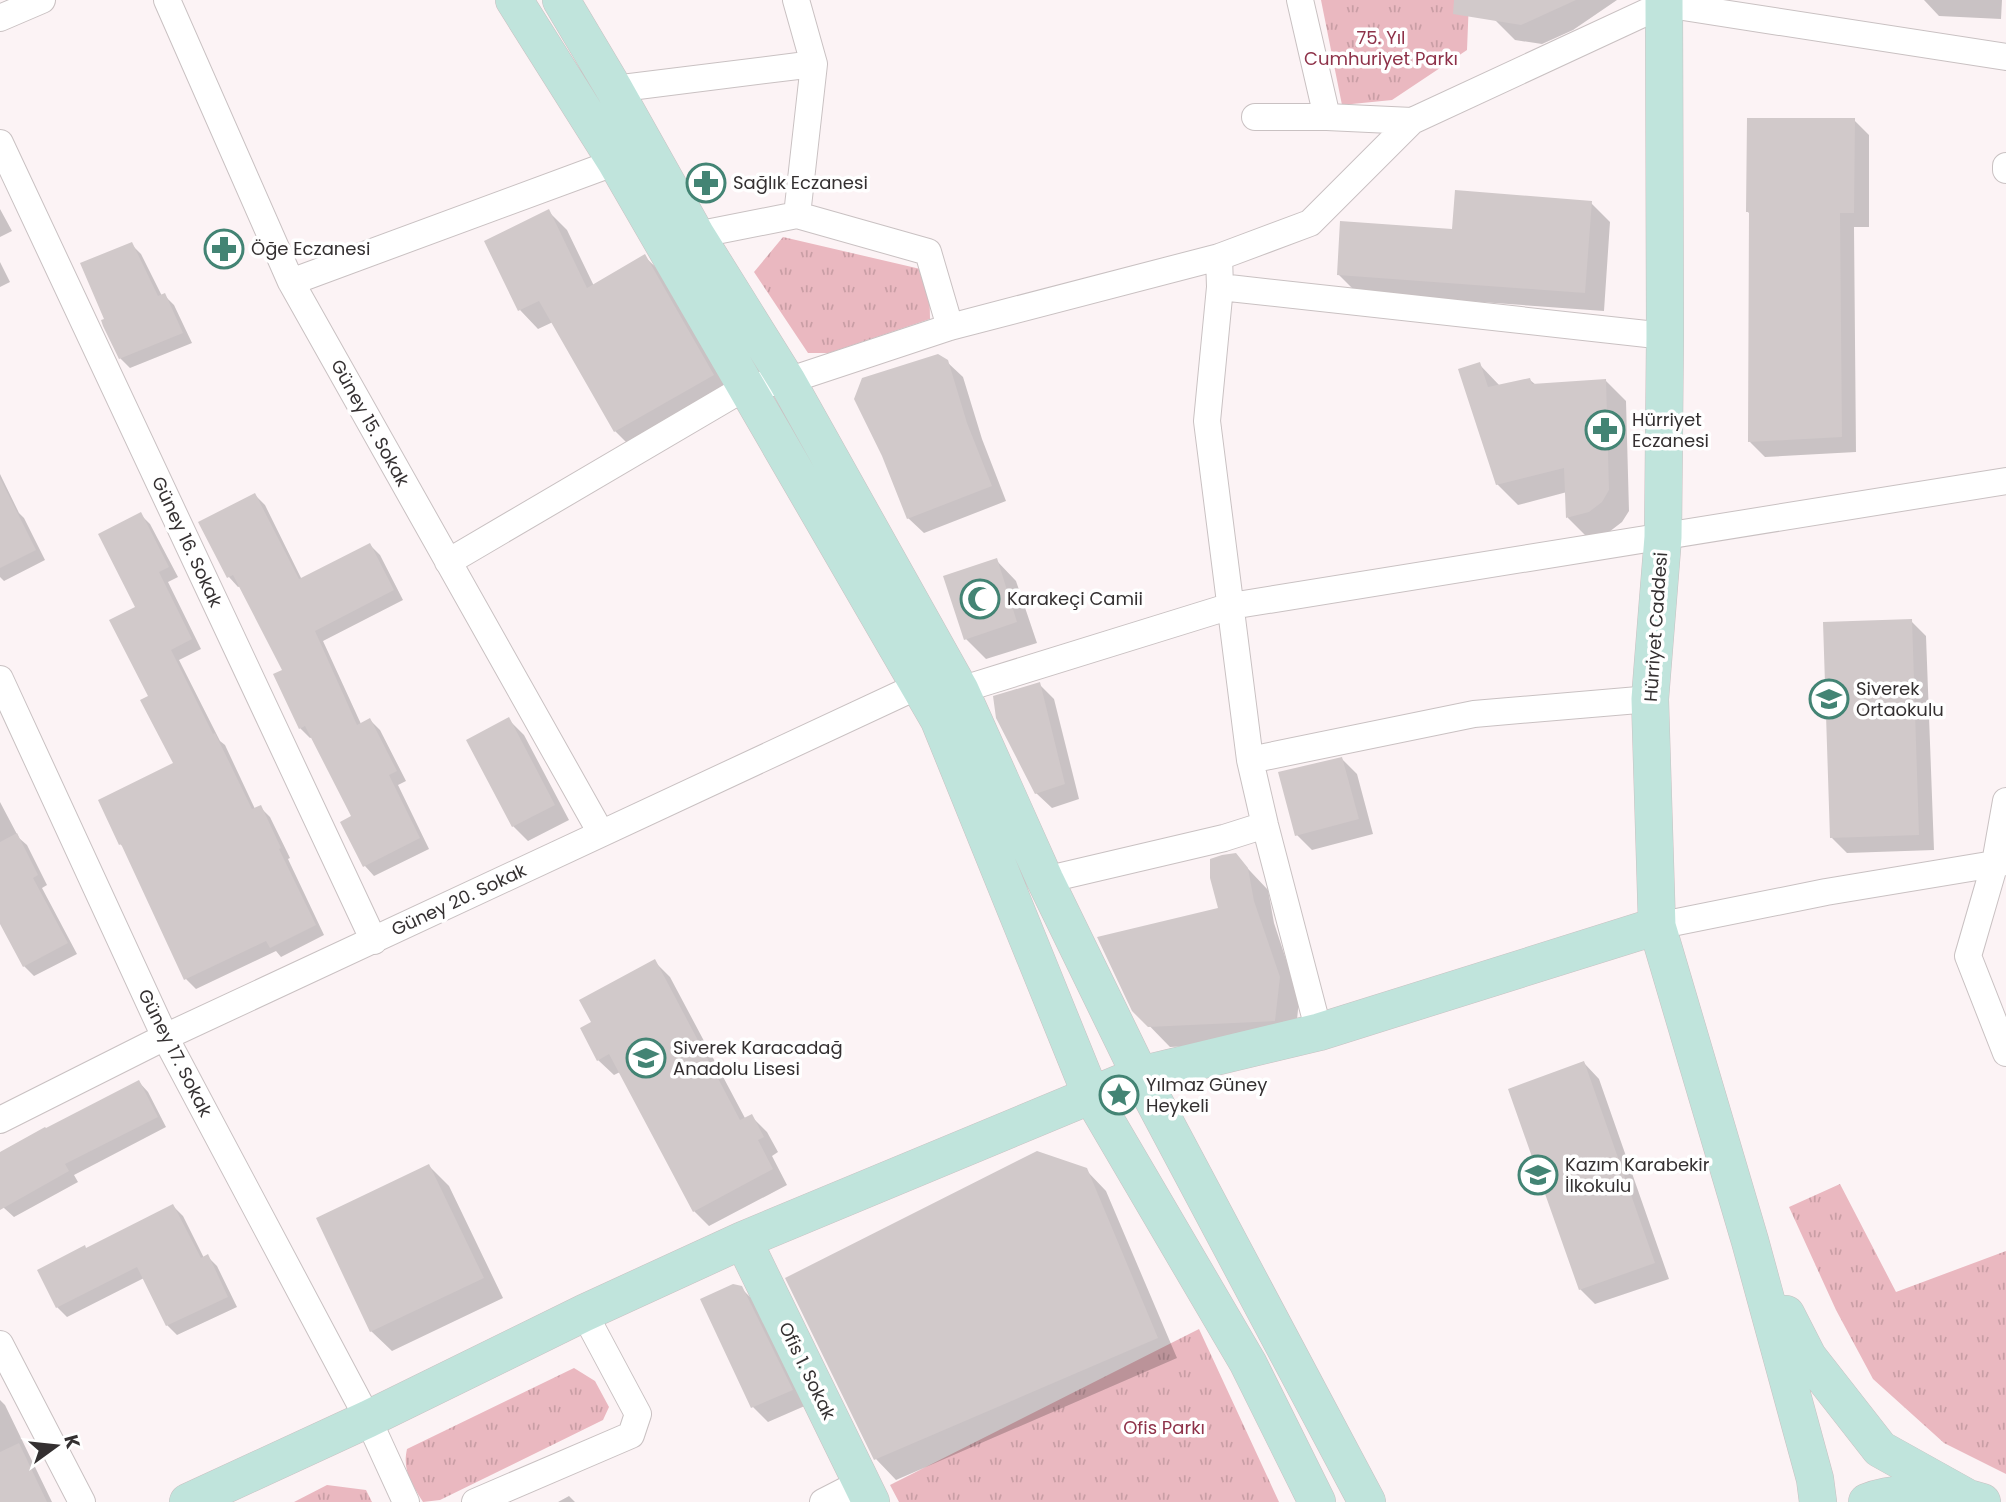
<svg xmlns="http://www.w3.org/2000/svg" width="2006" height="1502" font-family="Poppins,sans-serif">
<defs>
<pattern id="grass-tufts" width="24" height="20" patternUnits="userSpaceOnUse" patternTransform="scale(1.75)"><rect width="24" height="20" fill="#eab8c0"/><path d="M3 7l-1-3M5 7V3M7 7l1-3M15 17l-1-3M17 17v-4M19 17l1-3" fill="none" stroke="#c99ea5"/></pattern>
</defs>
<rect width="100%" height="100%" fill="#fcf3f5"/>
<path fill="url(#grass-tufts)" d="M1321 0H1469L1467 50 1392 100 1342 105Z
M783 237 929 271 930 319 829 353H808L754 272Z
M1840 1184 1896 1292 2006 1251V1474L1944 1443 1873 1379 1836 1310 1789 1207Z
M1199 1329 1279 1502H899L890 1485Z
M574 1368 595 1381 609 1407 603 1420 440 1500 423 1502C412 1484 402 1471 407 1449Z
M327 1485 366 1490 372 1502H294Z"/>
<path fill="#0003" d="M1496 0H1617L1573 30 1542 44 1515 40 1495 20Z
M1924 0H2002L2001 19 1939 16Z
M1854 120 1869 135V227H1854L1856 452 1765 457 1750 442V214L1747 211Z
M1591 203 1610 222 1604 311 1357 293 1338 274 1454 231Z
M0 209 12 231 0 237Z
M548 211 567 230 594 286 645 257 664 275 732 395 634 450 615 431 553 322 538 329 520 310Z
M131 244 141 254 162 296 164 295 174 305 192 343 130 368 120 358 106 320Z
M0 262 10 282 0 287Z
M947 362 963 377 982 439 1006 501 924 533 908 518Z
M1479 364 1500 386 1530 380 1536 385 1606 381 1626 401 1629 511 1622 522 1609 532 1588 538 1568 518 1567 492 1518 505 1497 484Z
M0 474 19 513 24 518 45 560 4 581 0 577Z
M255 495 265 505 302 580 370 545 380 555 403 600 323 641 361 724 370 720 380 730 406 781 398 785 429 849 374 876 365 866 353 817 313 737 310 738 300 728 284 671 241 586 238 587 229 577 201 523Z
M140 514 150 524 178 577 168 582 201 649 179 660 220 741 225 745 255 809 260 807 270 817 290 858 288 859 324 935 281 957 276 951 196 989 186 979 125 848 120 844 175 764 150 697 137 607Z
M996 560 1016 581 1037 643 986 659 966 639Z
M1911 621 1926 636 1934 850 1847 853 1832 838Z
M1039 684 1054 699 1079 799 1052 808 1036 793Z
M509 720 524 735 569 820 528 841 513 826Z
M1342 759 1357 774 1373 834 1312 850 1297 835Z
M0 802 19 838 27 845 47 885 42 888 77 954 34 976 24 966 0 911Z
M1235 855 1268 890 1274 923 1299 999 1295 1041 1170 1047 1134 1010 1220 909Z
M655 962 670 977 746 1120 751 1116 767 1132 778 1152 772 1156 787 1185 709 1226 694 1211 620 1072 614 1075 598 1060 593 1022Z
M1584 1063 1599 1079 1669 1279 1595 1304 1580 1289Z
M139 1082 148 1092 166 1127 74 1175 78 1182 14 1217 4 1208 0 1200V1154Z
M429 1166 449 1186 503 1298 392 1351 371 1331Z
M1086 1170 1106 1191 1177 1358 896 1480 876 1459 787 1279Z
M173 1206 183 1216 204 1258 207 1256 217 1266 237 1307 177 1335 167 1325 144 1278 67 1317 57 1307 87 1250Z
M741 1288 757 1304 807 1405 768 1422 753 1407Z
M0 1400 5 1405 52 1502H0Z
M569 1496 575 1502H558Z"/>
<path fill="#d1c9ca" d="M1454 0H1576L1521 25 1453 14Z
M1747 118H1855L1854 213H1840L1842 437 1748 442 1749 212H1746Z
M1455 190 1592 201 1585 293 1337 275 1340 221 1452 229Z
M549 209 587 288 645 254 714 375 614 432 539 301 518 311 484 241Z
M132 242 158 296 165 293 183 333 119 359 103 326 101 320 104 319 80 263Z
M938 354 948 360 967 423 992 486 907 519 882 456 854 399 862 378Z
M1480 362 1488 387 1530 378 1532 384 1606 379 1609 490 1602 502 1589 512 1566 518 1564 468 1496 485 1458 369Z
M0 478 36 550 0 568Z
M255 493 299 579 370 543 394 590 315 631 357 725 370 718 397 771 389 775 420 838 363 867 340 822 351 816 305 726 299 729 273 674 282 670 233 575 227 578 198 522Z
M141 512 169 567 159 572 192 639 171 650 213 734 215 733 252 809 261 805 281 848 279 849 316 925 270 948 266 941 184 980 121 844 119 845 98 800 173 763 140 700 148 696 109 620 135 607 98 534Z
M997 558 1017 622 964 640 943 576Z
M1912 619 1919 835 1830 838 1823 622Z
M1040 682 1065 784 1035 794 996 718 993 696Z
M509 717 555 805 512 827 466 740Z
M1342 757 1359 819 1295 836 1278 772Z
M17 833 38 875 33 878 68 943 23 967 0 924V842Z
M1236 853 1248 868 1254 901 1280 977 1275 1021 1148 1027 1132 1011 1097 937 1218 908 1210 878V859L1222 855Z
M655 959 740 1120 752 1114 764 1137 758 1140 773 1169 693 1212 609 1054 597 1061 580 1028 591 1022 579 1000Z
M1584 1061 1655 1263 1579 1290 1508 1089Z
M139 1080 158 1117 65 1164 69 1171 0 1210V1152L45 1127 46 1128Z
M1037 1151 1087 1168 1158 1338 874 1460 785 1278Z
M429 1164 484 1278 370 1332 316 1218Z
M173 1204 201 1258 208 1254 228 1297 166 1326 137 1267 56 1308 37 1270 85 1245 86 1248Z
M733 1284 742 1286 793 1390 751 1408 700 1299Z
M19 1443 47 1502H0V1452Z"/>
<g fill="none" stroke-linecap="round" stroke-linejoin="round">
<defs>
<path id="street" d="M167 0 291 282 601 833
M796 0 814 64 797 215
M1300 0 1327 117 1412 121
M0 18 42 0
M614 89 814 64
M1255 117H1327
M0 143 374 941
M2006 166V170
M696 235 797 215 928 252 950 327
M1219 257 1220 287 1207 421 1250 760 1265 825 1319 1032
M291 282 616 162
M1220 287 1665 336
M448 562 746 387 787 381 950 327 1219 257 1310 223 1412 121 1664 4 2006 57
M0 679 165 1037 368 1419 406 1502
M960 690 1231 606 2006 481
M1250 760 1474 714 1650 699
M2006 801 1995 863 1968 956 2006 1053
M1045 880 1224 838 1265 825
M1657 926 1826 892 2006 862
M0 1120 165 1037 920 685
M0 1344 82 1502
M475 1502 631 1435 638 1414 584 1313
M823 1502 862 1482"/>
<path id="secondary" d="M514 0 616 162 939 720 1091 1095 1248 1363 1317 1502
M561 0 614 89 696 235 787 381 960 690 1045 880 1140 1075 1367 1502
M1664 0 1665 336 1663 537 1650 699 1657 926 1750 1241 1815 1479 1818 1502
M743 1240 871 1502
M1786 1314 1808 1357 1880 1449 1968 1498 1982 1502
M188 1502 368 1419 584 1313 743 1240 1140 1075 1319 1032 1657 926
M1867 1502C1895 1490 1929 1494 1960 1497"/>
</defs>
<use href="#street" stroke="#c9c1c2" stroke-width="28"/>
<use href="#secondary" stroke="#c9c1c2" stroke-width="38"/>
<use href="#street" stroke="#fff" stroke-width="26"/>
<use href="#secondary" stroke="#c0e4dc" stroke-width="37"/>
</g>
<defs>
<symbol id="pharmacy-ring" viewBox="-11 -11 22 22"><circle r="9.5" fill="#fff" stroke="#438474" stroke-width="1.5"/><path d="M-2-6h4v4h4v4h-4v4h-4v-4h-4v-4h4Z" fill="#438474"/></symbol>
<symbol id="mosque-ring" viewBox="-11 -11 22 22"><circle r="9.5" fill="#fff" stroke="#438474" stroke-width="1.5"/><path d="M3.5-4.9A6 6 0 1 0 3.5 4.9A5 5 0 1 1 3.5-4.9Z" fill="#438474"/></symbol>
<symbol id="school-ring" viewBox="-11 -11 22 22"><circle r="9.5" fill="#fff" stroke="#438474" stroke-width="1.5"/><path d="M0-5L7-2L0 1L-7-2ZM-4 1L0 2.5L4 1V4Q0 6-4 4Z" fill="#438474"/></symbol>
<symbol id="sight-ring" viewBox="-11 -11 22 22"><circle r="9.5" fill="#fff" stroke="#438474" stroke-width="1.5"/><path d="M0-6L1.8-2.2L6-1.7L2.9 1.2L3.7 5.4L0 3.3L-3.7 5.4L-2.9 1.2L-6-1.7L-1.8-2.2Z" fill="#438474"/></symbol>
</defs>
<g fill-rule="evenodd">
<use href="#pharmacy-ring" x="684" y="161" width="44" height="44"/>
<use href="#pharmacy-ring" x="202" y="227" width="44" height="44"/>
<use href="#pharmacy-ring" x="1583" y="408" width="44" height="44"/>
<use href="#mosque-ring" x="958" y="577" width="44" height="44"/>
<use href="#school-ring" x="1807" y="677" width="44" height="44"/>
<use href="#school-ring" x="624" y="1036" width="44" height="44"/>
<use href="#sight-ring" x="1097" y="1073" width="44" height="44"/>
<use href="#school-ring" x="1516" y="1153" width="44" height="44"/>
</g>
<g text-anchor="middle" stroke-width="7" stroke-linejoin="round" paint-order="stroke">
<g font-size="18" fill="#8e3249" stroke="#fff">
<text x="1381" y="44">75. Yıl<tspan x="1381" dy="21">Cumhuriyet Parkı</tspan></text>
<text x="1164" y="1434">Ofis Parkı</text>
</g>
<g font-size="18" fill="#343031" stroke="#fff" text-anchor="start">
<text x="733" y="189">Sağlık Eczanesi</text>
<text x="251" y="255">Öğe Eczanesi</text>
<text x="1632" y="426">Hürriyet<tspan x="1632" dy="21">Eczanesi</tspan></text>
<text x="1007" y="605">Karakeçi Camii</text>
<text x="1856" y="695">Siverek<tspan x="1856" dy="21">Ortaokulu</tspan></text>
<text x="673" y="1054">Siverek Karacadağ<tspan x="673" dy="21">Anadolu Lisesi</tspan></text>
<text x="1146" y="1091">Yılmaz Güney<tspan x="1146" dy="21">Heykeli</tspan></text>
<text x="1565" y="1171">Kazım Karabekir<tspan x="1565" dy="21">İlkokulu</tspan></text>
</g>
<g font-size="18" fill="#343031" stroke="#fff">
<text transform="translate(370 423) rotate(61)" y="6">Güney 15. Sokak</text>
<text transform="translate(187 542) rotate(65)" y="6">Güney 16. Sokak</text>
<text transform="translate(1656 627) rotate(-86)" y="6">Hürriyet Caddesi</text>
<text transform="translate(459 900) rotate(-25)" y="6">Güney 20. Sokak</text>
<text transform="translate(175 1053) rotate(63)" y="6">Güney 17. Sokak</text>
<text transform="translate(807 1371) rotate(64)" y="6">Ofis 1. Sokak</text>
</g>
</g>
<g transform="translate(56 1446) rotate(75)" stroke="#ffffff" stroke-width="5" paint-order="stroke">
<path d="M0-5L12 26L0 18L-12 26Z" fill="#343031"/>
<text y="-10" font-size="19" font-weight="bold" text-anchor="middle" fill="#343031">K</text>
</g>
</svg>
